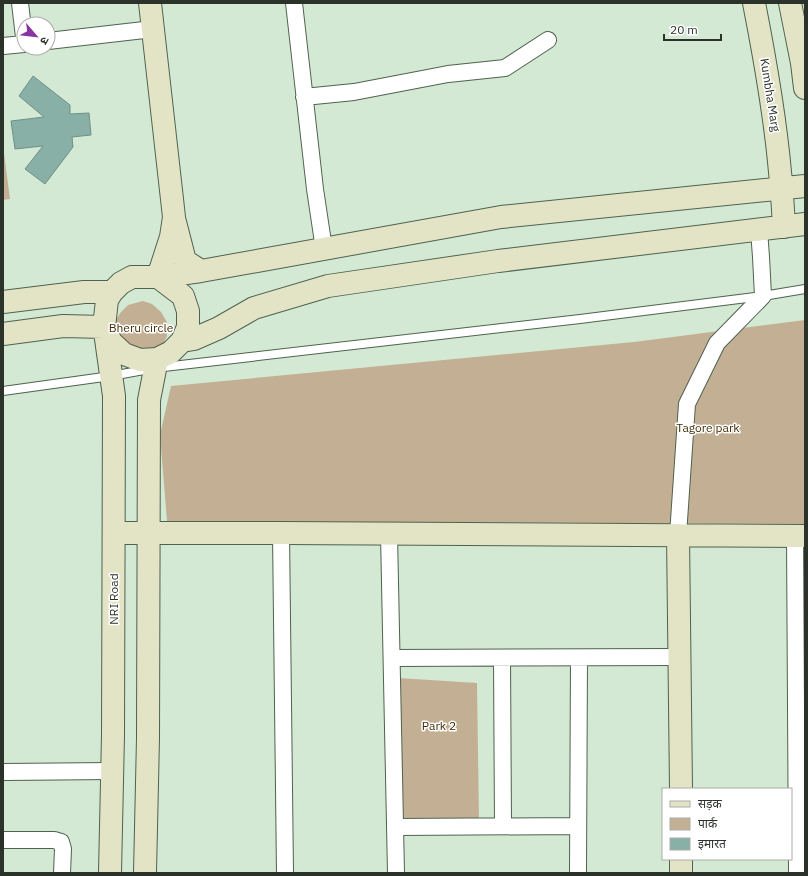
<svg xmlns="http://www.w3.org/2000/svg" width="808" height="876" font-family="'IBM Plex Sans','Noto Sans Devanagari',sans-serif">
<rect width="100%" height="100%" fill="#d3e9d3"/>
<path fill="#c3af93" d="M3 146 10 199 3 200Z
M143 301 152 304 161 312 167 322V336L162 346 151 353 119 346 113 324 121 312 128 305Z
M805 320V524L167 521 160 435 171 386 634 342Z
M398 678 477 683 479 821 401 827Z"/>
<path fill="#88b0a7" stroke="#6f9088" d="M33 76 70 105V114L89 113 91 135 72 137 73 147 45 184 25 169 43 146 15 149 11 121 44 117 19 96Z"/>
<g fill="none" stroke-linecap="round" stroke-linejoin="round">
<defs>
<path id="lane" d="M3 391 111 376 155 368 580 319 763 296 805 289"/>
<path id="street" d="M20 3 24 37
M294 3 315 189 324 249
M48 41 153 29
M3 46 24 44
M304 97 354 92 448 74 505 68 548 40
M281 533 285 873
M389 534 396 873
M678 535 687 404 717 343 763 296 761 257 759 230
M795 536 797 873
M392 658 679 657
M502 658 503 826
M3 772 112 771
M396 827 578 826
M3 840H54L61 842 63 849 62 873
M578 873 579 658"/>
<path id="secondary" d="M150 3 174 217 171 237 158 277
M754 3C765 59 775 115 780 172 782 190 783 209 784 227
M790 3 802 63 805 88
M175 222 185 261 201 271
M158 277 183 296 188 311V327L182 341 171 352 157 359 140 360 124 354 111 342 104 327 107 300 112 292 121 283 132 277H158L201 271 501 217 805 186
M3 302 84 292H112
M105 332 114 396 113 735 110 873
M3 334 63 326 104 327
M182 341 194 339 219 328 254 308 328 286 498 261 805 224
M114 533H281L805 536
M678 535 681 789
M681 859V873
M145 873 148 738 149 400 157 359"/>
</defs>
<use href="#lane" stroke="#4f624f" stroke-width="10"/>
<use href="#street" stroke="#4f624f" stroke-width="18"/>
<use href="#secondary" stroke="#4f624f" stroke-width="24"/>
<use href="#lane" stroke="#fff" stroke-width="8"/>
<use href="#street" stroke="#fff" stroke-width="16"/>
<use href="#secondary" stroke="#e3e3c6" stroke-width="22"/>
</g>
<g text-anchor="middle" stroke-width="3" stroke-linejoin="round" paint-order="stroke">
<g font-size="12" fill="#2a322a" stroke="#fff">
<text transform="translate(770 95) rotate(81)" y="4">Kumbha Marg</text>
<text transform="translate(114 599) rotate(-90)" y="4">NRI Road</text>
</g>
<g font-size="12" fill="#452f0a" stroke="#fff">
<text x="141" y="332">Bheru circle</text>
<text x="708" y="432">Tagore park</text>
<text x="439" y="730">Park 2</text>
</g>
</g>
<rect width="808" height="876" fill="none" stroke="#2a322a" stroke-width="8"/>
<rect x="662" y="788" width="130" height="72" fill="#ffffff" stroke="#aaadaa"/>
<rect x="670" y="801" width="20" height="6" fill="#e3e3c6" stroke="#aaadaa"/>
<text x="698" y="808" font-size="12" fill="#2a322a">सड़क</text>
<rect x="670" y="818" width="20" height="12" fill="#c3af93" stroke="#aaadaa"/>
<text x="698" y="828" font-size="12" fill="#2a322a">पार्क</text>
<rect x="670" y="838" width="20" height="12" fill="#88b0a7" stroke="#aaadaa"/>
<text x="698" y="848" font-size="12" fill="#2a322a">इमारत</text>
<g transform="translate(36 36) rotate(118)"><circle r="19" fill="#ffffff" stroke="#aaadaa"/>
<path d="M0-3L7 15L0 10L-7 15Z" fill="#8a34a1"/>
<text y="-6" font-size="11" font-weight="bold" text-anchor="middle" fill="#2a322a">उ</text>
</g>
<path d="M664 34v6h57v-6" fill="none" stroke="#2a322a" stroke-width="2"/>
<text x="670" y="34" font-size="12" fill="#2a322a" stroke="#ffffff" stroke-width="3" paint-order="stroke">20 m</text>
</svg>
